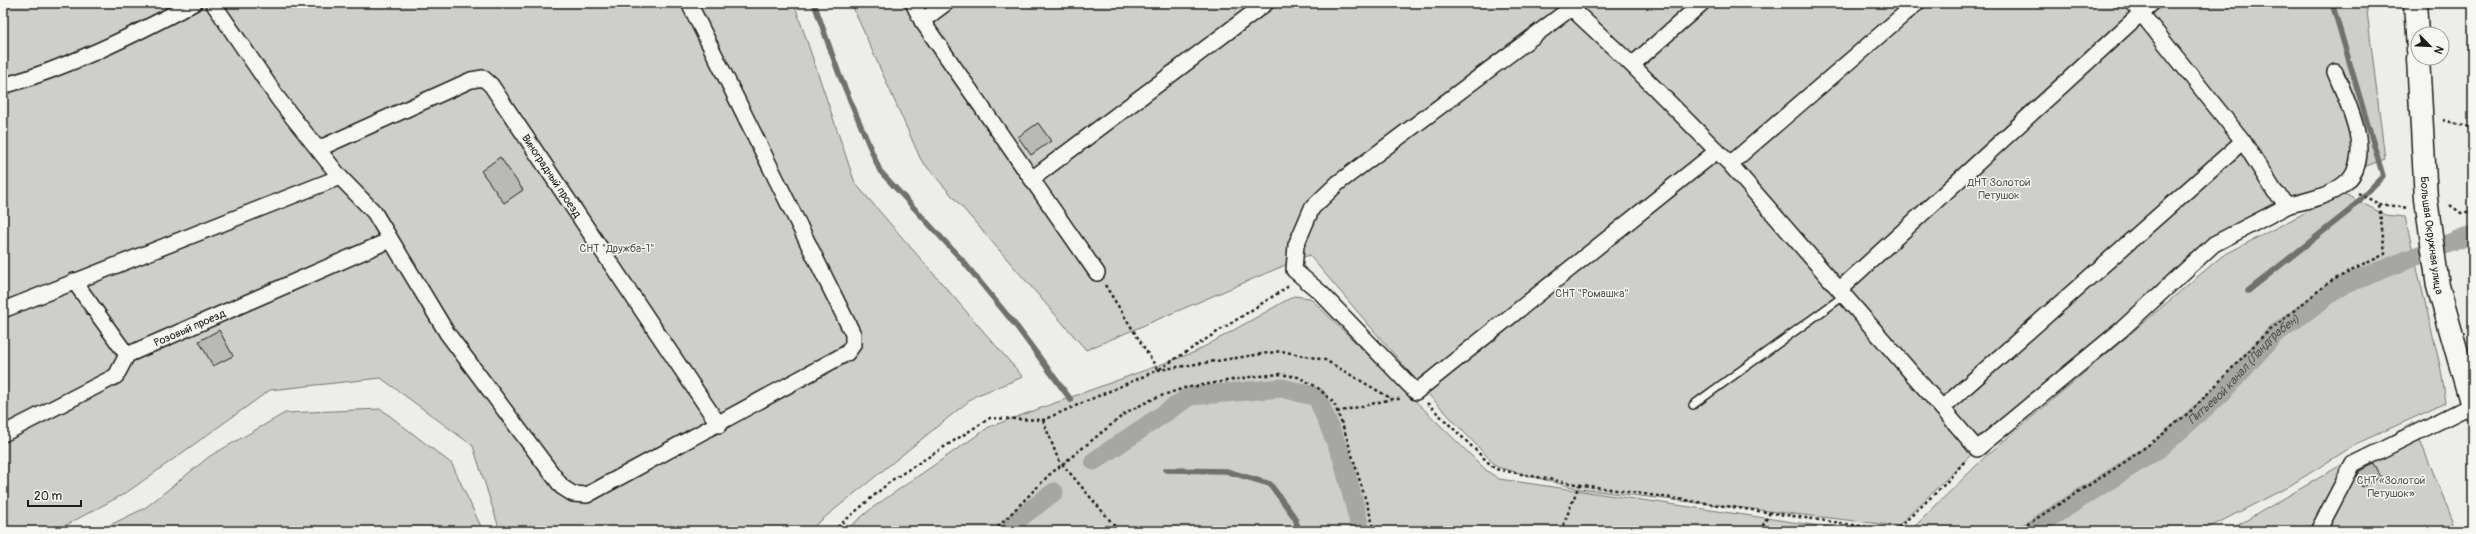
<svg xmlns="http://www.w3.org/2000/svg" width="2476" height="534" font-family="Pangolin,sans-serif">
<rect width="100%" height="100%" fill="#edede9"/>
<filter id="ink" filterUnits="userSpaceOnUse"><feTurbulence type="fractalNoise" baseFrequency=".025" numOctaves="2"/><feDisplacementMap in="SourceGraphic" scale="8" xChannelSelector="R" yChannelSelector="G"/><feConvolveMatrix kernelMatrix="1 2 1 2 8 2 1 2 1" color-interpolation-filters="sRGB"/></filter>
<g filter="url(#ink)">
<path fill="#cececb" stroke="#757574" d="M3 3H794L855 183 1023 377 975 396 808 531H500L473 446 381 378 270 390 126 493 55 531H3Z
M851 3H2366L2385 159 2356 170 2218 248 1977 449 1898 526 1579 489 1497 467 1428 394 1309 255 1086 350 921 160Z
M2473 72V147L2470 94Z
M2343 193 2385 215 2405 217 2441 370 2446 403 2358 443 2286 488 2202 531H1910L1986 456 2222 256Z
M1294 296 1310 298 1487 471 1499 479 1854 531H1218L1213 526 1209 531H845L872 508 989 427 1195 352Z
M381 409 452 464 483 531H98L145 508 210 456 285 413Z
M2413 423 2457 531H2228Z"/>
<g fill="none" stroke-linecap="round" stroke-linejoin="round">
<path stroke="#6f6f6d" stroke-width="5.5" d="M814 3 839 74 880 171 962 260 1017 327 1071 400
M2248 291 2350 210 2383 176 2332 3
M1166 470 1226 471 1270 484 1295 518 1299 531"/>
<g stroke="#a6a6a3" stroke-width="19">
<path d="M1094 461 1190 396 1282 388 1317 397 1342 457 1361 531"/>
<path d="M1006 531 1013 523 1054 492"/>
<path id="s1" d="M2029 531 2160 448 2222 393 2275 334 2341 286 2465 237 2473 235"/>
</g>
</g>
<path fill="#b9b9b6" stroke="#1c1c1c" d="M1038 123 1051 141 1031 155 1018 137Z
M500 157 523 190 504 203 481 171Z
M219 330 233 356 213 366 199 341Z
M2374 464 2381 477 2362 487 2357 476 2360 471Z"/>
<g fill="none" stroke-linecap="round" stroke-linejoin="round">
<defs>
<path id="lane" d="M1693 405 1845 295"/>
<g id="street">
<path d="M213 3 279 100 340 177 374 212 447 333 562 487 573 494 587 495 847 353 853 345V334L689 3"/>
<path d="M913 3 922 21 1097 273"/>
<path d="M1566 3 1632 65 1730 164 1942 408 2243 141 2133 3"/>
<path d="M1571 8 1338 183 1312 208 1296 245 1294 270 1321 293 1416 392 1717 151"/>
<path d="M922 21 946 3"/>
<path d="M1632 65 1702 3"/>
<path d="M3 86C70 67 132 36 194 3"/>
<path d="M2243 141 2275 192 2289 205C2306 201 2330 196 2344 184 2377 158 2347 102 2335 72"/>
<path id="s2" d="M318 149 471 80 483 78 491 85 719 425"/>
<path d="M1730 164 1917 3"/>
<path d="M1033 178 1266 3"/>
<path d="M74 281 127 355"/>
<path d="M1840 289 2152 3"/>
<path d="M3 310 340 177"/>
<path d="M1942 408 1977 449 2121 330 2214 244 2289 205"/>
<path id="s3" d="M3 434 116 376 127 355 390 240"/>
<path d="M2318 531 2353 464 2472 405"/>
</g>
<g id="highway">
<path d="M2415 3 2418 50"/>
<path id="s4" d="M2418 58 2426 199 2438 286 2473 409"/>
</g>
</defs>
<use href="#lane" stroke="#1c1c1c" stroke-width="10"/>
<use href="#street" stroke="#1c1c1c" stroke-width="18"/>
<use href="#highway" stroke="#1c1c1c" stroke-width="25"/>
<path stroke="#1c1c1c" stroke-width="2.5" stroke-dasharray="3 3" stroke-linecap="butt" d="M2443 120 2473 128
M2358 193 2379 204 2408 208
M2450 205 2461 213 2473 211
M1105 285 1158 370 1289 286
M1427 403 1495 469 1569 483 1867 527 1896 530 1942 487 1966 460
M1337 412 1392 399
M1043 420 1058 459 1119 531
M833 531 892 480 990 418 1043 420 1158 370 1281 351 1325 360 1392 399H1400
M994 531 1049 475 1127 412 1155 398 1184 388 1250 377 1280 374 1298 377 1317 387 1334 403 1346 435 1375 531
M1561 531 1579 485
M1760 531 1770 512
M2017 531 2128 460 2163 434 2193 409 2263 336 2329 282 2385 254 2379 204"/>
<use href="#lane" stroke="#f6f6f2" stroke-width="7"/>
<use href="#street" stroke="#f6f6f2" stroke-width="15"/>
<use href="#highway" stroke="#f6f6f2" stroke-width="22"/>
</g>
</g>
<g text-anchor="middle" stroke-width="3" stroke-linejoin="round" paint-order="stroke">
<g font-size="11" fill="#1c1c1c" stroke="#f6f6f2">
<text dy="4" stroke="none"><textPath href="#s2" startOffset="300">Виноградный проезд</textPath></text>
<text dy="4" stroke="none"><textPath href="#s4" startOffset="178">Большая Окружная улица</textPath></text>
<text dy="4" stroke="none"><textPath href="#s3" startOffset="219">Розовый проезд</textPath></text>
</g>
<g font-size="11" fill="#515151" stroke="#f6f6f2">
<text x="1999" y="186">ДНТ Золотой<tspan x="1999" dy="13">Петушок</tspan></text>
<text x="617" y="252">СНТ "Дружба-1"</text>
<text x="1592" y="297">СНТ "Ромашка"</text>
<text x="2391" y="484">СНТ «Золотой<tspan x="2391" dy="13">Петушок»</tspan></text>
</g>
<g font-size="12" font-style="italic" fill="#535352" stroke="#f6f6f2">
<text dy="4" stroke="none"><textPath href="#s1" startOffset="270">Питьевой канал (Ландграбен)</textPath></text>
</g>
</g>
<rect width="2476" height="534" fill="none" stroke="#f6f6f2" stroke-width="16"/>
<rect x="8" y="8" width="2460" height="518" fill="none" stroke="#1c1c1c" stroke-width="1.5" filter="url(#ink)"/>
<g transform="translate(2430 46) rotate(114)"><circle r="19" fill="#f6f6f2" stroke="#9f9f9c"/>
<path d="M0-3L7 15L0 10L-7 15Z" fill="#1c1c1c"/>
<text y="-6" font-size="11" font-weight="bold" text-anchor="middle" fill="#1c1c1c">N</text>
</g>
<path d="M28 500v6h53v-6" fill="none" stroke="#1c1c1c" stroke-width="2"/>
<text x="34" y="500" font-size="12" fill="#1c1c1c" stroke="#f6f6f2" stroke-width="3" paint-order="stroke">20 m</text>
</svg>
